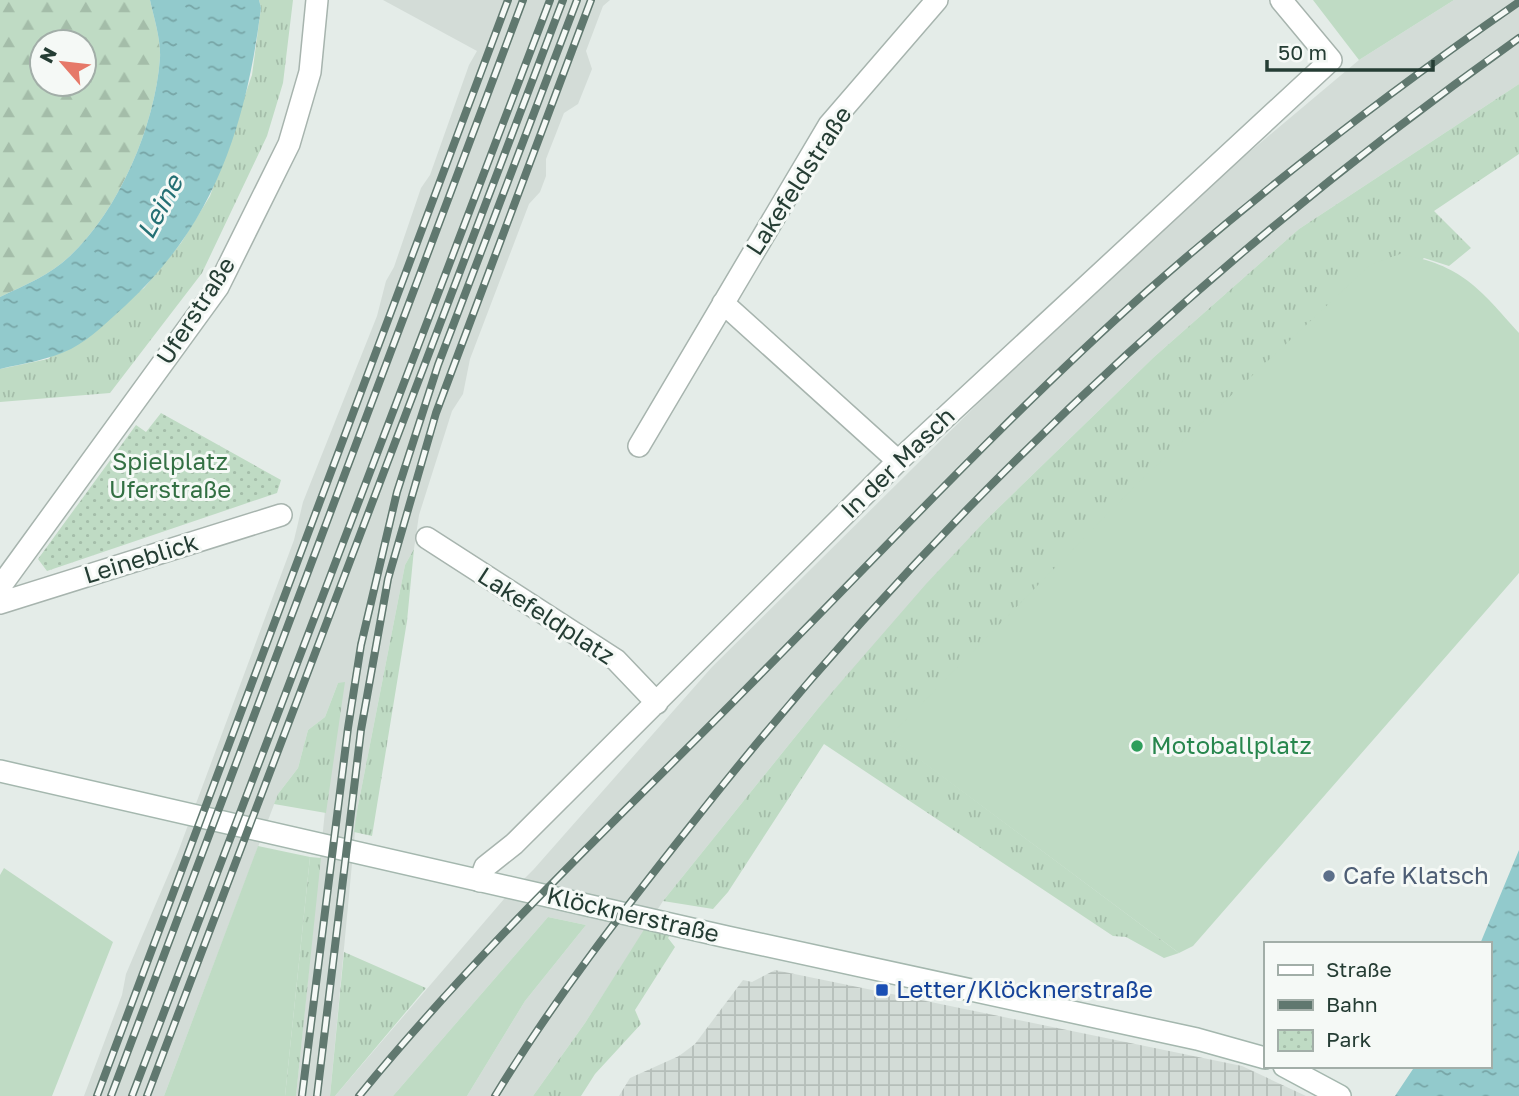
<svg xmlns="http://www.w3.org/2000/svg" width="1519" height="1096" font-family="'Golos Text',sans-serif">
<defs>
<pattern id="industrial-grid" width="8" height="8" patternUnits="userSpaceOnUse" patternTransform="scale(1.75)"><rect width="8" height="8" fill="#d3dcd7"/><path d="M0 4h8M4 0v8" fill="none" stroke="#b5beb9"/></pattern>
<pattern id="grass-tufts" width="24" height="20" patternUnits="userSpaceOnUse" patternTransform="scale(1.75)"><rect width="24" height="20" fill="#bfdbc4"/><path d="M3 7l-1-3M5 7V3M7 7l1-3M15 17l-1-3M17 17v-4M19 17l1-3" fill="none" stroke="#a4bda9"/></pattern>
<pattern id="forest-firs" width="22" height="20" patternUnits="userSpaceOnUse" patternTransform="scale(1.75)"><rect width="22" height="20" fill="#bfdbc4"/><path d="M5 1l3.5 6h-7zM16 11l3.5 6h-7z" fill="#a4bda9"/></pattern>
<pattern id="park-dots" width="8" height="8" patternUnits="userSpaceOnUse" patternTransform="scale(1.75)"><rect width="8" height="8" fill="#bfdbc4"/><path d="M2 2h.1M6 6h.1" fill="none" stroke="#a4bda9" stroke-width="1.8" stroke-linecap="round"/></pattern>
<pattern id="water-ripples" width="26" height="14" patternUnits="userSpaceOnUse" patternTransform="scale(1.75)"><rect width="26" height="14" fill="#92cacc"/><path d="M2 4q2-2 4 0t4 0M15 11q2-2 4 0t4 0" fill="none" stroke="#77a5a6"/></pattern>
</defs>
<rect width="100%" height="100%" fill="#e4ece8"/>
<path fill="#d3dcd7" d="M383 0H610L603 6 586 51 592 69 578 104 564 113 546 159V176L540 192 529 204 470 359 463 394 452 411 419 515 414 549 405 565 357 811 330 1096H296L338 683 325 717 308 730 298 768 278 794 164 1096H84L122 995 126 974 178 852 294 540 303 502 377 316 386 281 394 267 421 188 430 175 469 65 477 51Z
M1454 0H1519V84L1299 229 1154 357 987 519 820 706 663 901 585 1023 533 1096H467L525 1001 586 925 548 917 393 1096H335L504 899 534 869 712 667 1015 367 1196 197 1359 60Z"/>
<path fill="url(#industrial-grid)" d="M775 970 1242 1066 1306 1096H619L630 1078 679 1056 695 1044 743 980 752 982Z"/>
<path fill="url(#grass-tufts)" d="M259 0H293L283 83 267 136 202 273 110 393 0 402V369L48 359 144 288 181 243 210 196 252 75 261 8Z
M1519 84V154L1434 211 1471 248 1449 266 1424 258 890 737 1179 953 1164 958 1126 937 1113 936 824 744 728 892 713 909 663 901 820 706 926 584 987 519 1154 357 1299 229Z
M414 549 407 621 372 836 354 832 357 811 405 565Z
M345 682 326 813 274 804 278 794 298 768 308 730 325 717 338 683Z
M310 857 321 858 296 1096H285Z
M645 928 670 935 668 938 675 947 635 1010 641 1024 595 1074 581 1096H533L585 1023Z
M344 952 426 988 335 1096H330Z"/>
<path fill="url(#forest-firs)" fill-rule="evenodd" d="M0 0H150C154 18 161 40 160 58 155 126 119 210 70 256 50 275 25 285 0 297ZM42 42H84V84H42Z"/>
<path fill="url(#park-dots)" d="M161 413 281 480 277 493 47 571 38 559 136 425 146 432Z"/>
<path fill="#bfdbc4" d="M1313 0H1454L1359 60Z
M1400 254C1462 265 1479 288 1519 333V573L1193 946 1179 953 889 737 1138 483 1370 265Z
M258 846 310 857 285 1096H164Z
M4 868 113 942 52 1096H0V875Z
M548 917 586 925 525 1001 467 1096H393Z"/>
<path fill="url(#water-ripples)" d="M150 0H259L261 8C246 125 215 223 125 306 108 321 92 338 71 349 48 360 25 363 0 369V297C25 285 50 275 70 256 119 210 155 126 160 58 161 40 154 18 150 0Z
M1519 850V1096H1395L1415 1066H1489V944H1480Z"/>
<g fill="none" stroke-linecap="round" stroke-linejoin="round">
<defs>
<path id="minor" d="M723 303 898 461
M639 446 829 125 937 0
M427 538 616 660 657 703
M0 587 218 287 289 144 310 72 317 0
M0 603 281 515
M480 881 485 867 514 844 898 461 1331 60 1281 0"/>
<path id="secondary" d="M0 771 727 937 1197 1039 1265 1058
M1284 1066 1340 1096"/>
</defs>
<use href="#minor" stroke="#a7b4ae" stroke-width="24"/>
<use href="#secondary" stroke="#a4b7ae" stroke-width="24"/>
<use href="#minor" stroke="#fff" stroke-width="21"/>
<use href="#secondary" stroke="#fff" stroke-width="21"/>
<defs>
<path id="rail" d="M97 1096 508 0
M111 1096 523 0
M132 1096 550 0
M147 1096 563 0
M302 1096 348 728 361 645 397 492 438 365 577 0
M317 1096 361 730 388 579 436 413 591 0
M359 1096C477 951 615 822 746 689 878 556 1006 417 1145 293 1264 188 1389 92 1519 2
M495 1096C553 1001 622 912 691 825 928 523 1206 260 1519 38"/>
</defs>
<use href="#rail" stroke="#60786f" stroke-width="8"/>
<use href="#rail" stroke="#f5f9f6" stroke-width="5" stroke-dasharray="16" stroke-linecap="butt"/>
</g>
<circle fill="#2e9e5b" stroke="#f5f9f6" stroke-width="2.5" cx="1137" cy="746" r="7"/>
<circle fill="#5c6f8a" stroke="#f5f9f6" stroke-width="2.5" cx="1329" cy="876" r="7"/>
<rect fill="#1a4fb4" stroke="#f5f9f6" stroke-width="2.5" x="875" y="983" width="14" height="14" rx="3.5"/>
<g text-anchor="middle" stroke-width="6" stroke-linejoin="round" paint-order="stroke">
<g font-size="24" fill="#253d34" stroke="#f5f9f6">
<text transform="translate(799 181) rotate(-57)" y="8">Lakefeldstraße</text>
<text transform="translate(196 311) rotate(-57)" y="8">Uferstraße</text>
<text transform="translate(898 463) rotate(-44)" y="8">In der Masch</text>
<text transform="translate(141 559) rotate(-17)" y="8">Leineblick</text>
<text transform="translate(546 616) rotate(33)" y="8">Lakefeldplatz</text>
<text transform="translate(633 915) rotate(13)" y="8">Klöcknerstraße</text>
</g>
<g font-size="24" fill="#337043" stroke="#f5f9f6">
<text x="170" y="470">Spielplatz<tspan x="170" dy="28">Uferstraße</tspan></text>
</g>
<g font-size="24" fill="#27864d" stroke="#f5f9f6" text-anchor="start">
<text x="1151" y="754">Motoballplatz</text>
</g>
<g font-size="24" fill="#4e5e75" stroke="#f5f9f6" text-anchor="start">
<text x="1343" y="884">Cafe Klatsch</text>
</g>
<g font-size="24" fill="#164399" stroke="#f5f9f6" text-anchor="start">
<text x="896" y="998">Letter/Klöcknerstraße</text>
</g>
<g font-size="26" font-style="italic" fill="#247074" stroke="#f5f9f6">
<text transform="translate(160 207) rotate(-62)" y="9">Leine</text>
</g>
</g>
<rect x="1264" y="942" width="228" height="126" fill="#f5f9f6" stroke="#a2aea8" stroke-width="2"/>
<rect x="1278" y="965" width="35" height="10" fill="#ffffff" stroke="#a2aea8" stroke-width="2"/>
<text x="1326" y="977" font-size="21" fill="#253d34">Straße</text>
<rect x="1278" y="1000" width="35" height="10" fill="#60786f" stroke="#a2aea8" stroke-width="2"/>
<text x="1326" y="1012" font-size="21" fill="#253d34">Bahn</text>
<rect x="1278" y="1030" width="35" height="21" fill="url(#park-dots)" stroke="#a2aea8" stroke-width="2"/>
<text x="1326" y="1047" font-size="21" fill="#253d34">Park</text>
<g transform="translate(63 63) rotate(298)"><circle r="33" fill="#f5f9f6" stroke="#a2aea8" stroke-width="2"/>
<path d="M0-5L12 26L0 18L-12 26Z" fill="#e67969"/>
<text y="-10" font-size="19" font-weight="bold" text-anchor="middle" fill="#253d34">N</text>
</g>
<path d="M1267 60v10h166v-10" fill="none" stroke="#253d34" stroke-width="3.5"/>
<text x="1278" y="60" font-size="21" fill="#253d34" stroke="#f5f9f6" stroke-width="5" paint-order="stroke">50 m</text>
</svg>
